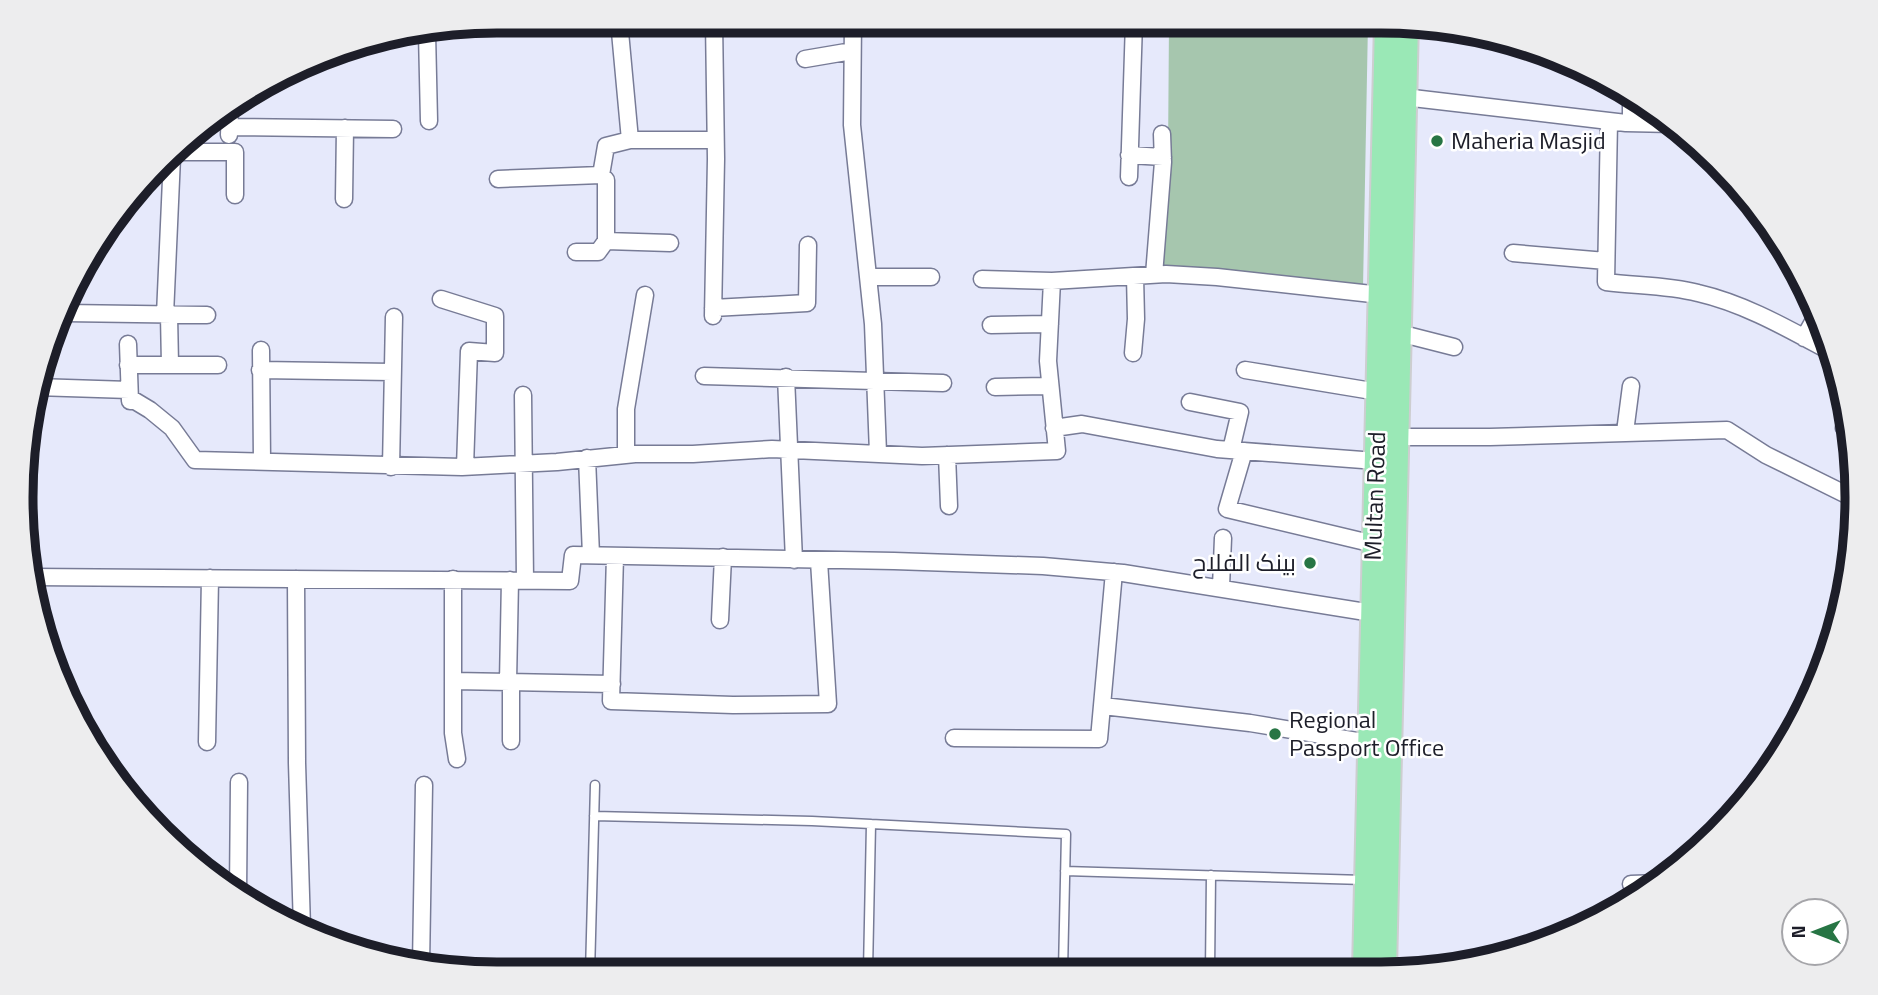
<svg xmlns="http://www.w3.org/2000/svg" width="1878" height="995" font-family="'Titillium Web',Cairo,sans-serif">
<rect width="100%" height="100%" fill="#e6e9fb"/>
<path fill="#a6c6ae" d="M1169 22H1368L1363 288 1161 270 1168 156Z"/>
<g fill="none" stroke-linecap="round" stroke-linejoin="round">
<defs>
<path id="lane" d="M594 816 812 821 1066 834 1063 971
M1065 871 1364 880
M868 967 1058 971
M868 971 871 824
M1210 971 1211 875
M590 973 595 785"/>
<path id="street" d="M619 21 630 140
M853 21 852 125 873 324 878 453
M427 33 429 121
M805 59 852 51
M1404 97 1626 123 1673 124
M1609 121 1606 282C1637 286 1667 285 1698 293 1746 304 1790 330 1833 353
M1631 123V94
M229 127 393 129
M229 135 230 108
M177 152H235V195
M1129 155 1163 157
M1129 177 1134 22
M498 179 601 175
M344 199 345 128
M606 241V180L601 175 606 146 630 140H715
M576 252H598L606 241 670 243
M1513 253 1606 261
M1154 275 1163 162 1162 134
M868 277H931
M982 279 1052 281 1166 274 1217 277 1381 295
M441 299 495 316V353L469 351 465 467
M713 308 807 303 808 245
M65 313 207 315
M165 315 172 157
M169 315 170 365
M713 316 716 159 714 21
M991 325 1050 324
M1399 333 1454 347
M1804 338 1818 313
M128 344 130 401
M261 350 262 461
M1133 353 1136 319 1135 276
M128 365H218
M260 370 392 372
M1245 370 1378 392
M704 376 943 383
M786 377 794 560
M36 387 129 390
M995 387 1049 386
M523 395 525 580
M130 398 150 410 172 428 195 460 462 467 557 462 635 454H693L772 449 922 456 1057 451 1048 361 1052 281
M1190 402 1240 412 1231 450
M1054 428 1082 424 1217 449 1376 461
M1844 428 1850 431
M1625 432 1631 386
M1397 437H1490L1727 430 1766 455 1855 499
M1244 451 1227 509 1374 544
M626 455V409L645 295
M947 455 949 506
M587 458 591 555
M391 467 394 317
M615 556 611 701 733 705 828 704 819 561
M33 577 570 581 573 555 894 561 1043 566 1123 573 1372 613
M296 579 297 763 302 928
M453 579V733L457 759
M1221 587 1223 538
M720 620 723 557
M453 681 612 684
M508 682 510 580
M1103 706 1250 723 1369 743
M954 738 1099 739 1114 572
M511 741V682
M207 742 210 578
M1631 884 1658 883
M238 893 239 782
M421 965 424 785"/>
<path id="primary" d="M1365 970 1387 22
M1384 970 1406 22"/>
</defs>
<use href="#lane" stroke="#777b96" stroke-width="11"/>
<use href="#street" stroke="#777b96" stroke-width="19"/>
<use href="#primary" stroke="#cdced0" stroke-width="28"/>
<use href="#lane" stroke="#fff" stroke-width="8"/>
<use href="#street" stroke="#fff" stroke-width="16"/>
<use href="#primary" stroke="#9ae8b6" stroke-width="24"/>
</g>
<g fill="#277544" stroke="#fff" stroke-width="2.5">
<circle cx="1437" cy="141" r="7"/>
<circle cx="1310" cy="563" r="7"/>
<circle cx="1275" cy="734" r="7"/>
</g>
<g text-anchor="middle" stroke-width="5" stroke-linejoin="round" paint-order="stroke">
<g font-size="24" fill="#1d1e29" stroke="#fff" text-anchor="start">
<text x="1451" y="149">Maheria Masjid</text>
<text x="1296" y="571" text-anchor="end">بینک الفلاح</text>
<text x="1289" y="728">Regional<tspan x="1289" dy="28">Passport Office</tspan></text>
</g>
<g font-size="24" fill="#1d1e29" stroke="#fff">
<text transform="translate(1375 496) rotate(-88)" y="8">Multan Road</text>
</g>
</g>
<path d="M0 0H1878V995H0ZM497 33H1381A464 464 0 0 1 1845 497V498A464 464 0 0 1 1381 962H497A464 464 0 0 1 33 498V497A464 464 0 0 1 497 33Z" fill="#ededee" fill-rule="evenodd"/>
<path fill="none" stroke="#1d1e29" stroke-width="9" d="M497 33H1381A464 464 0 0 1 1845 497V498A464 464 0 0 1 1381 962H497A464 464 0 0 1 33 498V497A464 464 0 0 1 497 33Z"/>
<g transform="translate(1815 932) rotate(270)"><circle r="33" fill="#ffffff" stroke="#a5a5a9" stroke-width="2"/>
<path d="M0-5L12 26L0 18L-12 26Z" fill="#277544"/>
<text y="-10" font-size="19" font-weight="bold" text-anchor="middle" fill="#1d1e29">N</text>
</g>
</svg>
